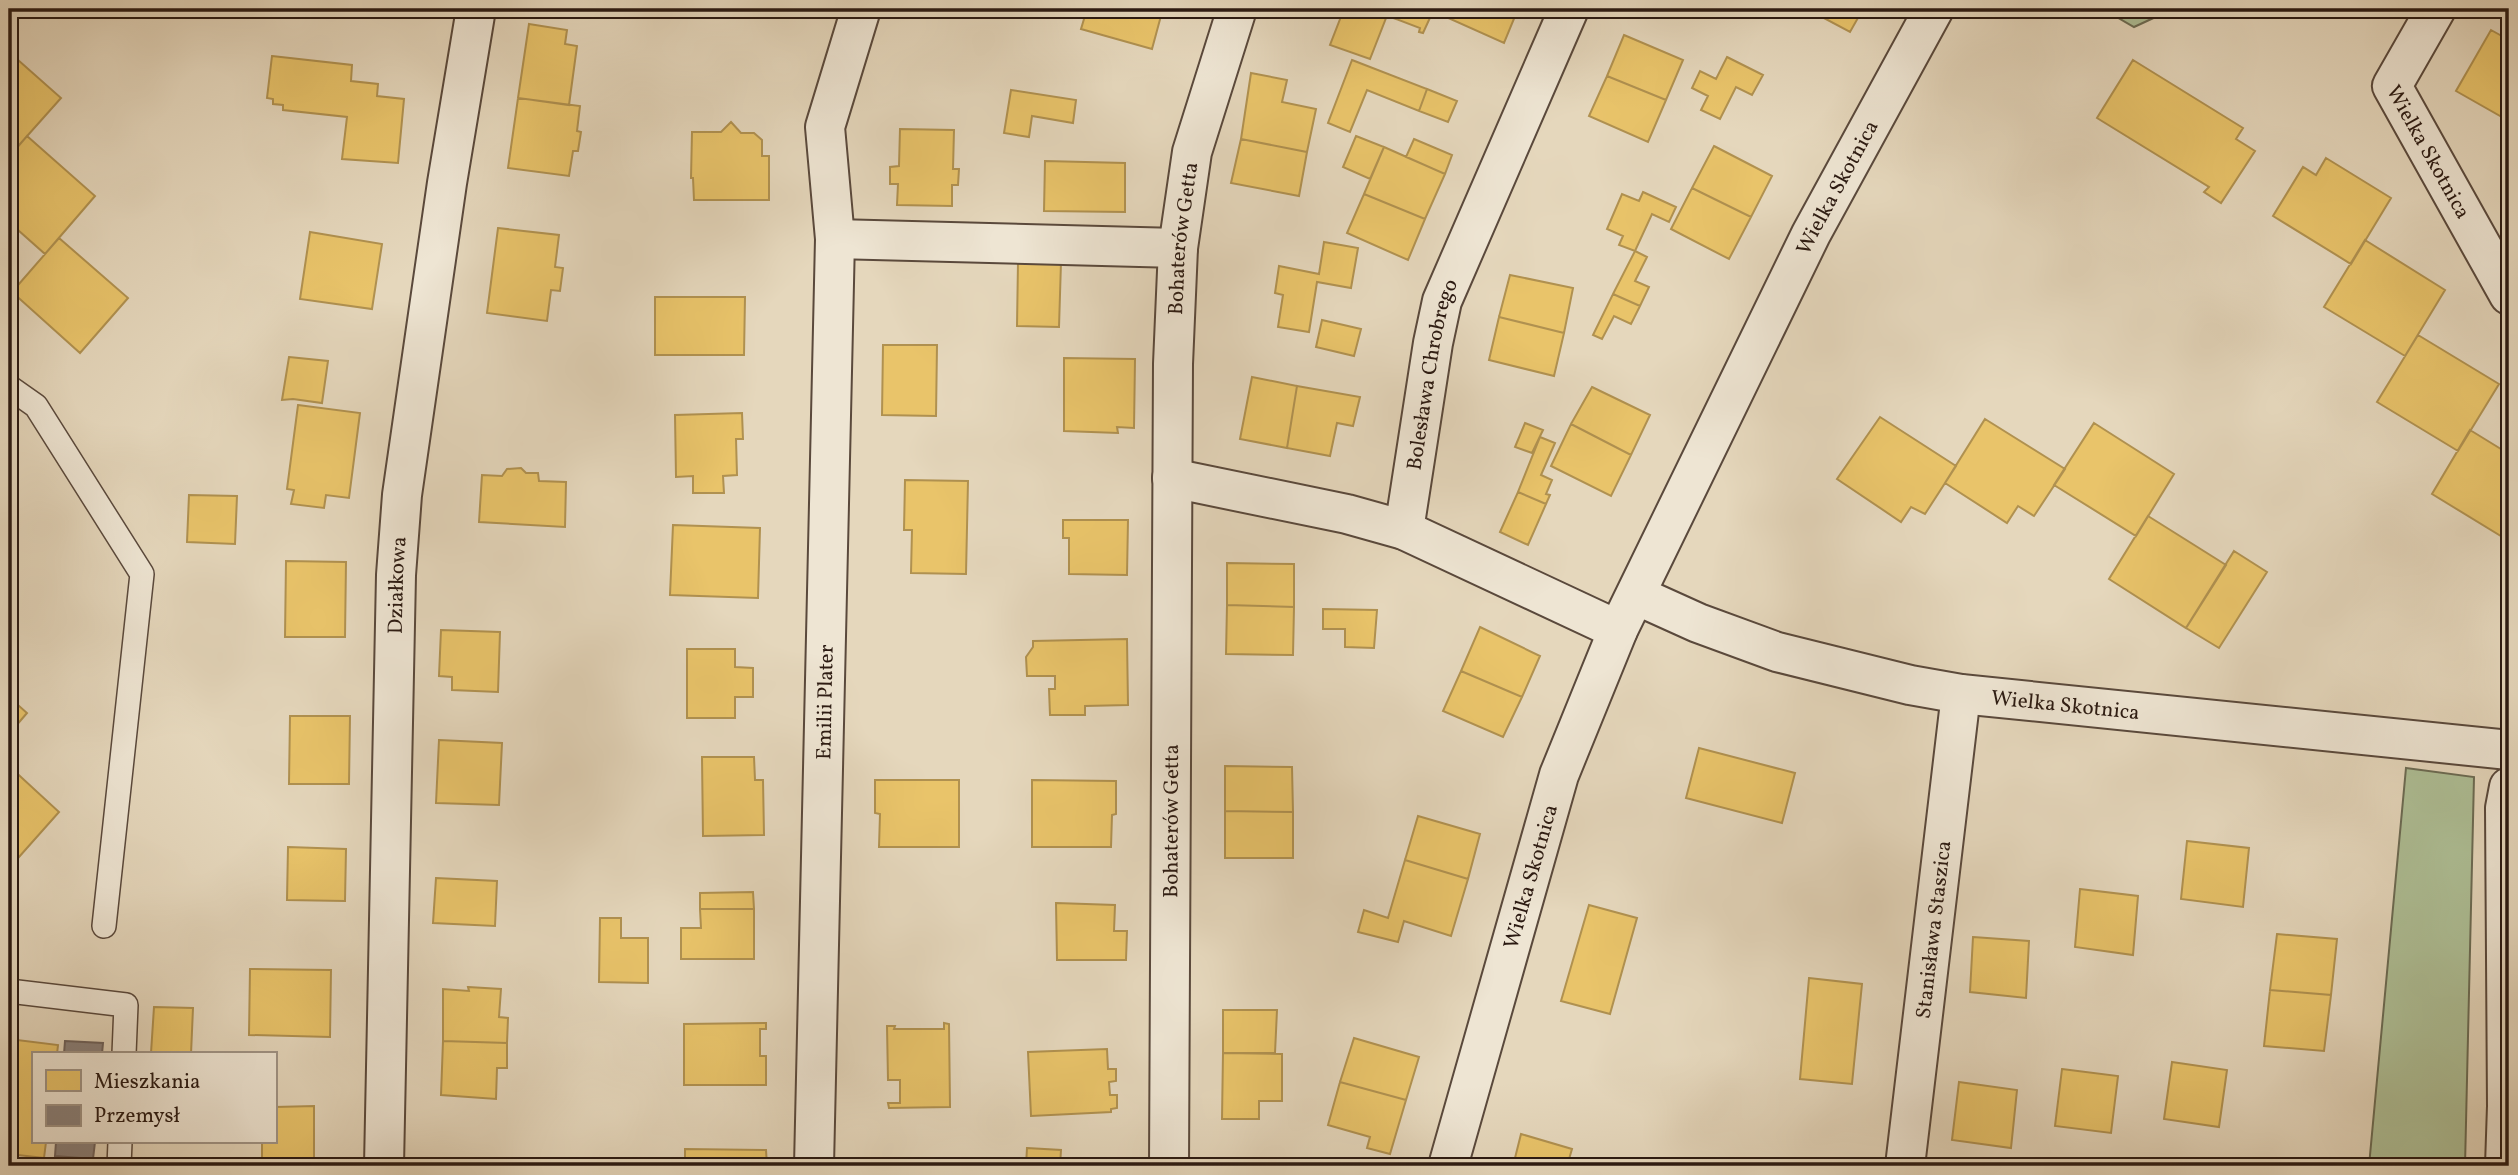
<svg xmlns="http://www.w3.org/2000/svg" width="2518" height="1175" font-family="Vollkorn,serif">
<rect width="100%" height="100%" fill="#e5d7bc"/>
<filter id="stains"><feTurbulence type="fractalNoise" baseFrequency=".00286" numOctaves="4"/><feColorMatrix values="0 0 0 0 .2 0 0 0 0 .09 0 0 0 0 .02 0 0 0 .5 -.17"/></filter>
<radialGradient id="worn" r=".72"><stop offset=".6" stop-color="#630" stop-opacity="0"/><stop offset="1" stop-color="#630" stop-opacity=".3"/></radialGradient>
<path fill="#aebf96" stroke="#6c6c54" stroke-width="2" d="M2103 9H2173L2134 27Z
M2406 768 2474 777 2465 1166H2369Z"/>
<path fill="#e9c46a" stroke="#b09150" stroke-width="2" d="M754 9H784L781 17Z
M1087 9H1168L1167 14 1162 12 1152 49 1081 29Z
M1344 9H1360L1386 18 1370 59 1330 45Z
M1378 9H1400L1396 19 1376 12Z
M1400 9H1434L1423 33 1419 32 1420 28 1396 19Z
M1449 9H1518L1504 43 1446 17Z
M1807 9H1863L1850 32Z
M529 24 567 30 565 44 577 46 569 105 518 98Z
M2491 30 2509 40V121L2456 91Z
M1624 35 1683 60 1666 100 1607 76Z
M9 52 61 98 12 153 9 150Z
M272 56 352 65 351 81 378 84 377 96 404 99 398 163 342 159 347 117 283 110V105L273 104V99L267 98Z
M1727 57 1763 75 1752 95 1736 87 1720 119 1701 110 1708 96 1692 88 1700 71 1716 79Z
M1352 60 1427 89 1419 111 1367 90 1350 132 1328 123Z
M2133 60 2243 128 2236 139 2255 151 2221 203 2204 192 2209 187 2097 118Z
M1251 73 1287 80 1282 102 1316 109 1307 152 1241 139Z
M1607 76 1666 100 1648 142 1589 116Z
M1427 89 1457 101 1448 122 1419 111Z
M1011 90 1076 100 1073 123 1032 116 1029 137 1004 133Z
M518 98 580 106 577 131 581 132 578 151H573L569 176 508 168Z
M731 122 741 133H754L762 140V156H769V200H694L693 178H691L692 132H721Z
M900 129 954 130 953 169H959L958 185H952V206L897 205 898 184H890V167L899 166Z
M27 136 95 196 45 254 9 222V157Z
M1356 136 1384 147 1370 179 1343 167Z
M1241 139 1307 152 1299 196 1231 183Z
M1414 139 1452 155 1445 174 1406 157Z
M1714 146 1772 176 1751 217 1692 188Z
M1384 147 1445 174 1425 219 1364 194Z
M2326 158 2391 198 2351 264 2273 216 2303 167 2316 175Z
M1045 161 1125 163V212L1044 211Z
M1692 188 1751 217 1729 259 1671 229Z
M1643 192 1676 207 1669 222 1652 214 1635 251 1619 245 1623 236 1607 229 1622 194 1639 201Z
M1364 194 1425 219 1408 260 1347 233Z
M498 228 559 235 555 267 563 268 560 291 551 290 547 321 487 313Z
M310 232 382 244 372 309 300 299Z
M59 238 128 298 80 353 12 292Z
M2365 240 2445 290 2405 356 2324 307Z
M1324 242 1358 248 1351 288 1317 282 1309 332 1278 327 1283 295 1275 293 1279 266 1319 274Z
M1635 251 1647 257 1635 281 1649 287 1640 306 1613 294Z
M1018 262H1061L1059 327 1017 326Z
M1510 275 1573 288 1564 333 1499 317Z
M1613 294 1640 306 1631 324 1614 316 1602 339 1593 335Z
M655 297H745L744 355H655Z
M1499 317 1564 333 1554 376 1489 360Z
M1322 320 1361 329 1354 356 1316 347Z
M2418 335 2499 384 2458 451 2377 402Z
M883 345H937L936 416 882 415Z
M289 357 328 361 322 403 293 399 282 400Z
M1064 358 1135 359 1134 428 1117 427 1118 433 1064 431Z
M1252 377 1297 386 1287 448 1240 439Z
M1297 386 1360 397 1353 426 1337 423 1330 456 1287 448Z
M1592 387 1650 415 1631 455 1571 424Z
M298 405 360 413 349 498 326 495 324 508 291 504 294 490 287 489Z
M742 413 743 439H736L737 475 723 476 724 493H693V476L676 477 675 415Z
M1880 417 1956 466 1925 514 1911 507 1901 522 1837 479Z
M1985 419 2065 469 2034 516 2018 506 2007 523 1945 483Z
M1525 423 1543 430 1532 453 1515 447Z
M2094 423 2174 474 2136 536 2054 485Z
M1571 424 1631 455 1611 496 1551 466Z
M2470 430 2509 454V541L2432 494Z
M1540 437 1555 443 1541 475 1552 480 1546 494 1550 495 1546 504 1518 492Z
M521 468 526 473H538L539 481 566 482 565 527 479 522 482 475 502 476 507 469Z
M905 480 968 481 966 574 911 573 912 530H904Z
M1518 492 1546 504 1528 545 1500 532Z
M189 495 237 496 235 544 187 542Z
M2148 516 2226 565 2186 628 2109 579Z
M1063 520H1128L1127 575 1069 574V538H1063Z
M673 525 760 528 758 598 670 595Z
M2234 551 2267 572 2219 648 2186 628Z
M286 561 346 562 345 637H285Z
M1227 563 1294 564V607L1227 605Z
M1227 605 1294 607 1293 655 1226 654Z
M1323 609 1377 610 1374 648 1345 647V629H1323Z
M1480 627 1540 656 1522 697 1461 671Z
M441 630 500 632 498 692 452 690V677L439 676Z
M1127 639 1128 705 1085 706V715H1050L1049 689H1055V676H1027L1026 657 1033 647V641Z
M687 649H735V667L753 668V697H735V718H687Z
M1461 671 1522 697 1503 737 1443 711Z
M9 697 27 713 9 734Z
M290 716H350L349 784H289Z
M439 740 502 743 499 805 436 803Z
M1699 748 1795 773 1782 823 1686 798Z
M702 757H754L755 780H763L764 835 703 836Z
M9 766 59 812 11 866 9 864Z
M1225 766 1292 767 1293 812 1225 811Z
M875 780H959V847H879L880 814 875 813Z
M1032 780 1116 781V814L1112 815 1111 847H1032Z
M1225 811 1293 812V858H1225Z
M1418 816 1480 834 1468 879 1405 860Z
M2187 841 2249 848 2243 907 2181 899Z
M288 847 346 849 345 901 287 900Z
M1405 860 1468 879 1451 936 1404 921 1398 942 1358 932 1364 910 1388 918Z
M436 878 497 881 495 926 433 923Z
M2080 889 2138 896 2133 955 2075 947Z
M753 892 754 909H700V893Z
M1056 903 1115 905 1114 931H1127L1126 960H1057Z
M1589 905 1637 918 1610 1014 1561 1001Z
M700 909H754V959H681V928H701Z
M600 918H621V938H648V983L599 982Z
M2277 934 2337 939 2331 995 2270 990Z
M1973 937 2029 941 2026 998 1970 992Z
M250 969 331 970 330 1037 249 1035Z
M1809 978 1862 984 1852 1084 1800 1079Z
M468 987 501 989 499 1017 508 1018 507 1043 443 1041V989L469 991Z
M2270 990 2331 995 2324 1051 2264 1046Z
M154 1007 193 1008 191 1054 151 1053Z
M1223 1010H1277L1275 1053H1223Z
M766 1023V1029H760V1056H766V1085H684V1024Z
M944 1023 949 1024 950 1107 889 1108 888 1103H900V1080H888L887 1026H895L894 1029H944Z
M1354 1038 1419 1057 1406 1100 1340 1082Z
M9 1039 58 1045 57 1054H33V1142H46L44 1158 9 1154Z
M443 1041 507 1043V1068H497L496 1099 441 1095Z
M1107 1049 1108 1069H1116V1081L1109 1082 1110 1095H1117V1108L1111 1109V1112L1031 1116 1028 1052Z
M1223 1053 1282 1054V1101H1259V1119H1222Z
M2172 1062 2227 1070 2219 1127 2164 1119Z
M2062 1069 2118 1076 2111 1133 2055 1126Z
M1340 1082 1406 1100 1390 1154 1367 1148 1370 1137 1328 1125Z
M1959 1082 2017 1090 2011 1148 1952 1140Z
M314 1106V1165H262V1142H275V1107Z
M1521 1134 1572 1149 1567 1166H1513Z
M1027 1148 1061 1150 1060 1166H1026Z
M685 1149 766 1150 767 1166H685Z"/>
<path fill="#8a817c" stroke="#6e625c" stroke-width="2" d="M65 1041 103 1043 102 1054H64Z
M56 1142H95L93 1159 55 1156Z"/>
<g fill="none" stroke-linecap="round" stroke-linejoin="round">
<defs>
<path id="service" d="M9 387 36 406 142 574 104 926
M9 991 126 1005 124 1054
M119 1166 120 1142"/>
<g id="minor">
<path id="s1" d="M2436 9 2392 86 2509 295"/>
<path d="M835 239 1178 248"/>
<path d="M1172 478 1347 514 1404 530 1618 630"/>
<path id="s2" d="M1404 530 1433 343 1442 301 1569 9"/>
<path id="s3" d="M1636 595 1698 623 1777 652 1910 685 1961 694 2509 750"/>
<path id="s4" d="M384 1166 396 575 402 495 447 183 476 9"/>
<path id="s5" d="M814 1166 835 239 825 127 861 9"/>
<path id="s6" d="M1169 1166 1173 364 1178 248 1192 152 1237 9"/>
<path id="s7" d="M1448 1166 1559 775 1618 630 1811 234 1934 9"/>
<path id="s8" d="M1905 1166 1961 694"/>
<path d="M2505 1166 2507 1106 2505 808 2509 787"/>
</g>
</defs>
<use href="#service" stroke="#5a493c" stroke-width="26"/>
<use href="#minor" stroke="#5a493c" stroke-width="42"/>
<use href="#service" stroke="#eee5d3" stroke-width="23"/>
<use href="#minor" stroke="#eee5d3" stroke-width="38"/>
</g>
<g text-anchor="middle" stroke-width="7" stroke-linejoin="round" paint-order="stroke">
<g font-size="21" fill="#2b1a12" stroke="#eee5d3">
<text dy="7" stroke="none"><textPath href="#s1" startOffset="164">Wielka Skotnica</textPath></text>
<text dy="7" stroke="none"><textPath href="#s7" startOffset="1057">Wielka Skotnica</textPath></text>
<text dy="7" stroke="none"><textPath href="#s6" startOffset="928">Bohaterów Getta</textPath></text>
<text dy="7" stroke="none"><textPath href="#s2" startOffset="158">Bolesława Chrobrego</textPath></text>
<text dy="7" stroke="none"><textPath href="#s4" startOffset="581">Działkowa</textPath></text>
<text dy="7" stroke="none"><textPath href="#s5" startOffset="464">Emilii Plater</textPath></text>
<text dy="7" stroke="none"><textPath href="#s3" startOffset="446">Wielka Skotnica</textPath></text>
<text dy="7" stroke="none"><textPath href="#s6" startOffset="345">Bohaterów Getta</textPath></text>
<text dy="7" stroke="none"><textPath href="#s7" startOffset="301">Wielka Skotnica</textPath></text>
<text dy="7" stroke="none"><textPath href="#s8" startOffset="238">Stanisława Staszica</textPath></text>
</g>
</g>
<rect width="2518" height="1175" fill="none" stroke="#e5d7bc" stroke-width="35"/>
<rect x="10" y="10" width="2497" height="1154" fill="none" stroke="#2b1a12" stroke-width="3.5"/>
<rect x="18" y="18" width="2483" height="1140" fill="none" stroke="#2b1a12" stroke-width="2"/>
<rect x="32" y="1052" width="245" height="91" fill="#eee5d3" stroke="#a09486" stroke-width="2"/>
<rect x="46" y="1070" width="35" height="21" fill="#e9c46a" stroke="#a09486" stroke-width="2"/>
<text x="94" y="1088" font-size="21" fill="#2b1a12">Mieszkania</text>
<rect x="46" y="1105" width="35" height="21" fill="#8a817c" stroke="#a09486" stroke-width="2"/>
<text x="94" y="1122" font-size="21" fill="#2b1a12">Przemysł</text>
<rect width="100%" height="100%" filter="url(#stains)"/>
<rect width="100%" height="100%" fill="url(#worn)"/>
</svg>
